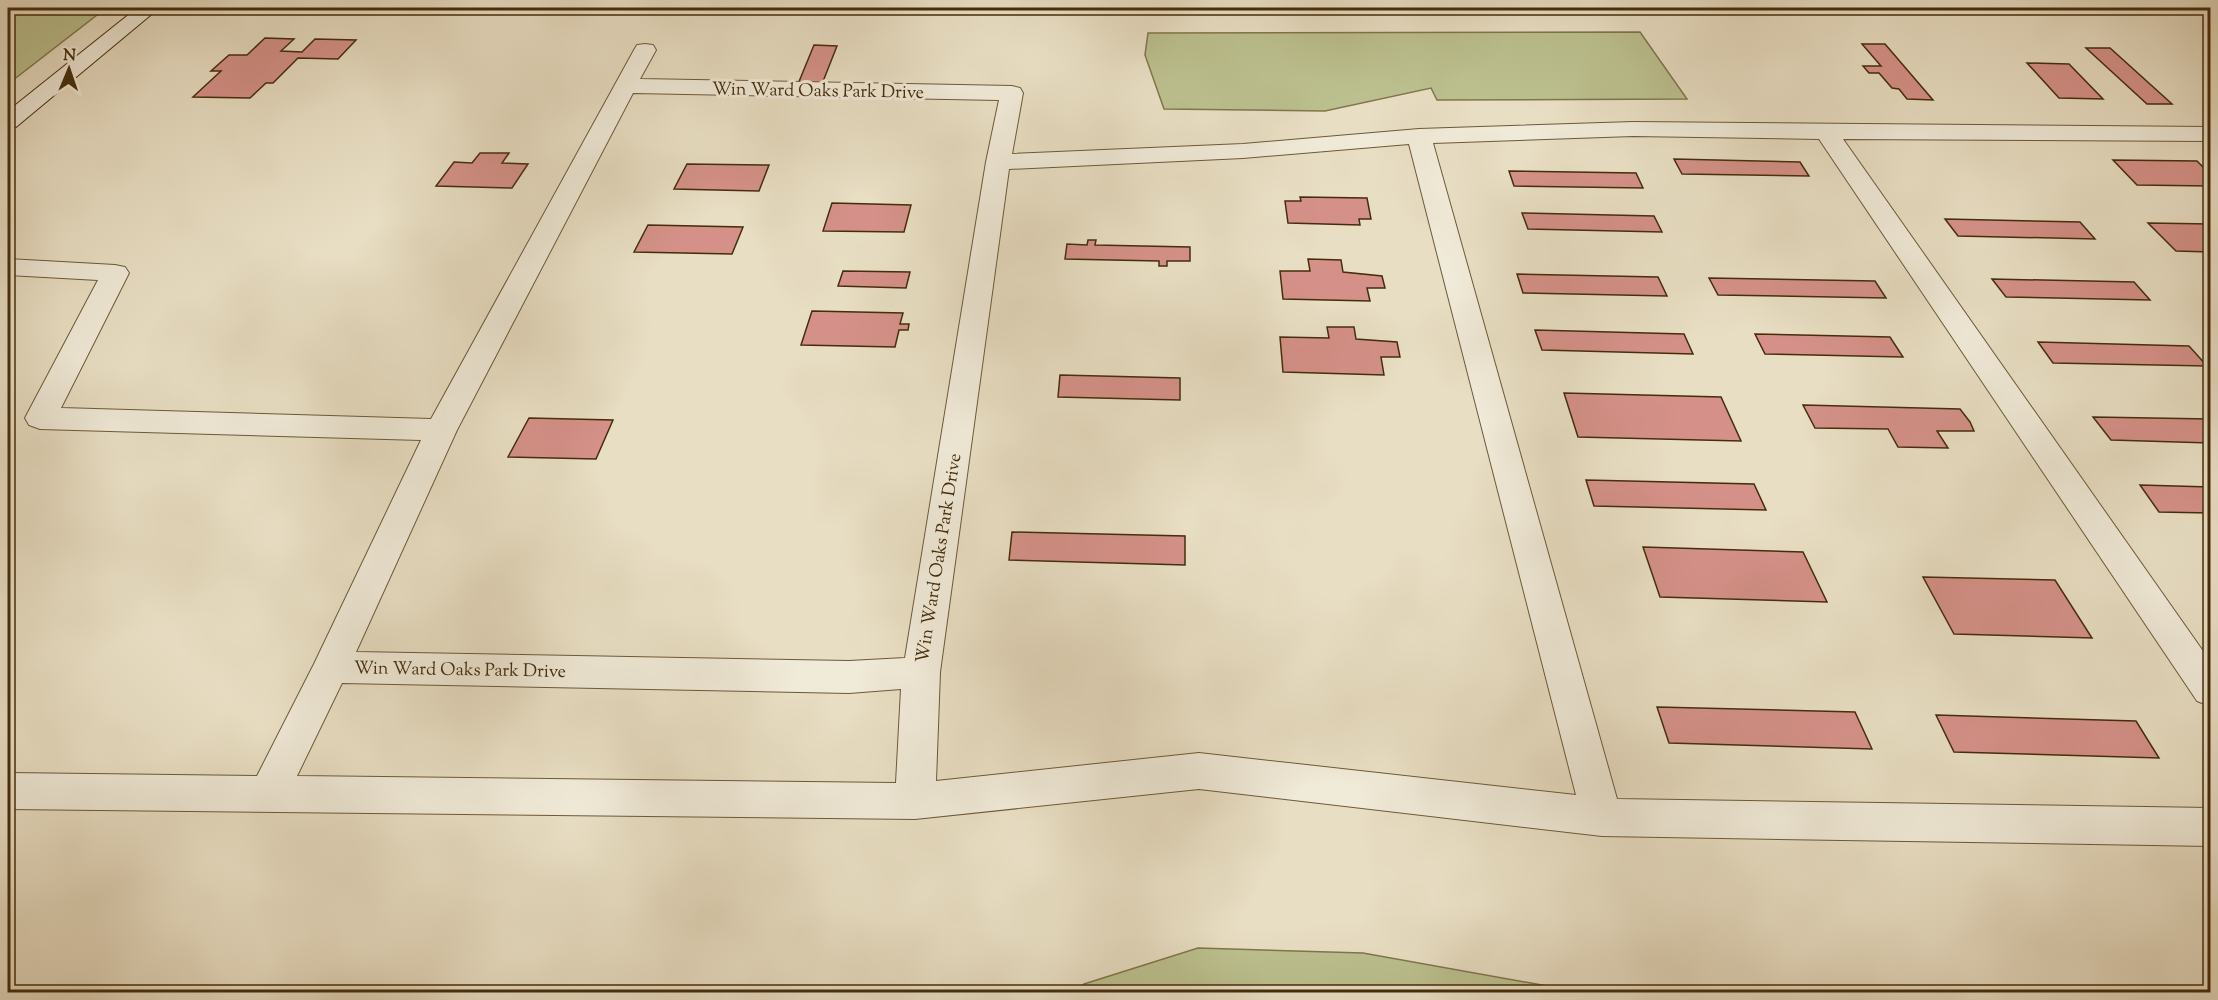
<svg xmlns="http://www.w3.org/2000/svg" width="2218" height="1000" font-family="'Sorts Mill Goudy',serif">
<rect width="100%" height="100%" fill="#e8dec3"/>
<filter id="stains"><feTurbulence type="fractalNoise" baseFrequency=".00333" numOctaves="4"/><feColorMatrix values="0 0 0 0 .2 0 0 0 0 .09 0 0 0 0 .02 0 0 0 .5 -.17"/></filter>
<radialGradient id="worn" r=".72"><stop offset=".6" stop-color="#630" stop-opacity="0"/><stop offset="1" stop-color="#630" stop-opacity=".3"/></radialGradient>
<path fill="#bcc08f" stroke="#80764d" stroke-width="1.5" d="M8 8H106L8 84Z
M1640 32 1687 99 1437 100 1431 88 1325 111 1164 109 1145 55 1148 33Z
M1198 948 1363 953 1581 992H1073L1084 984Z"/>
<path fill="#d59189" stroke="#442d0b" stroke-width="1.5" d="M265 38 294 39 281 51 302 52 315 39 356 40 338 59 298 58 273 83H266L250 98 193 97 221 71H211L229 55H247Z
M1862 44H1885L1933 100 1907 99 1899 89 1892 88 1879 73H1869L1863 66H1881Z
M814 45 837 46 822 84H798Z
M2086 48H2110L2172 104H2147Z
M2027 63 2069 64 2103 99 2059 98Z
M480 153H509L502 163 528 164 512 188 436 186 454 162 472 163Z
M1674 159 1800 162 1809 176 1682 174Z
M2113 160 2197 161 2210 174V186L2137 185Z
M687 164 769 165 759 191 674 189Z
M1509 171 1636 173 1643 188 1514 186Z
M1300 197 1367 198 1371 219H1359L1360 225 1288 223 1285 201H1301Z
M832 203 911 205 904 232 823 231Z
M1522 213 1654 216 1662 232 1528 229Z
M1945 219 2080 222 2095 239 1958 236Z
M2148 223 2210 224V252L2176 251Z
M648 225 743 227 732 254 634 252Z
M1088 240H1096L1095 245 1190 247V261H1167V266H1159V261L1065 259 1067 244 1087 245Z
M1308 259 1341 260 1343 272 1382 276 1385 288H1367L1370 301 1283 299 1280 271H1310Z
M843 271 910 272 906 288 838 286Z
M1517 274 1658 277 1667 296 1523 293Z
M1709 278 1875 281 1886 298 1718 295Z
M1992 279 2134 282 2150 300 2006 297Z
M812 311 903 313 900 324H909L908 330H899L895 347 801 345Z
M1327 327H1354L1356 339 1397 342 1400 357H1381L1384 375 1283 372 1280 337 1329 338Z
M1535 330 1684 334 1693 354 1542 350Z
M1755 334 1890 337 1903 357 1765 354Z
M2038 342 2189 346 2207 366 2053 363Z
M1060 375 1180 378V400L1058 397Z
M1564 393 1721 397 1741 441 1578 437Z
M1803 405 1960 409 1970 422 1974 431H1937L1948 448 1898 447 1888 429 1815 428Z
M2093 417 2210 419V443L2111 440Z
M529 418 613 420 596 459 508 457Z
M1586 480 1754 484 1766 510 1594 506Z
M2140 485 2210 487V513L2159 512Z
M1012 532 1185 536V565L1009 560Z
M1643 547 1803 552 1827 602 1660 597Z
M1923 577 2055 580 2092 638 1954 634Z
M1657 707 1855 712 1872 749 1669 743Z
M1936 715 2136 721 2159 758 1954 752Z"/>
<g fill="none" stroke-linecap="round" stroke-linejoin="round">
<defs>
<path id="street" d="M645 44 653 45 656 50 640 79 1012 86 1020 88 1023 93 1012 154 1243 144 1419 129 1633 122 2210 127V141L1843 139 2210 661V706L2197 701 1819 139 1633 136 1433 143 1617 799 2210 808V846L1602 836 1199 789 915 819 8 809V773L257 776 314 664 421 440 40 429 29 425 25 418 98 280 8 275V259L115 265 125 267 129 273 61 408 431 419 634 50 637 45ZM633 93 999 100 986 162 905 658 849 661 356 652 457 430ZM1409 144 1576 795 1199 753 936 781 940 672 1009 169 1243 158ZM342 683 849 693 901 689 896 783 297 776Z"/>
<path id="secondary" d="M137 8H159L16 127 8 129V111Z"/>
</defs>
<use href="#street" stroke="#6d5939" stroke-width="2"/>
<use href="#secondary" stroke="#442d0b" stroke-width="2"/>
<use href="#street" fill="#f0ead8" fill-rule="evenodd"/>
<use href="#secondary" fill="#f0ead8" fill-rule="evenodd"/>
</g>
<g text-anchor="middle" stroke-width="6" stroke-linejoin="round" paint-order="stroke">
<g font-size="18" fill="#442d0b" stroke="#f0ead8">
<text transform="translate(818 90) rotate(1)" y="6">Win Ward Oaks Park Drive</text>
<text transform="translate(938 558) rotate(-81)" y="6">Win Ward Oaks Park Drive</text>
<text transform="translate(460 669) rotate(1)" y="6">Win Ward Oaks Park Drive</text>
</g>
</g>
<rect width="2218" height="1000" fill="none" stroke="#e8dec3" stroke-width="30"/>
<rect x="9" y="9" width="2200" height="982" fill="none" stroke="#442d0b" stroke-width="3"/>
<rect x="15" y="15" width="2188" height="970" fill="none" stroke="#442d0b" stroke-width="1.5"/>
<g transform="translate(69 69) rotate(2)" stroke="#f0ead8" stroke-width="4.5" paint-order="stroke">
<path d="M0-4.5L10 22L0 15L-10 22Z" fill="#442d0b"/>
<text y="-9" font-size="16" font-weight="bold" text-anchor="middle" fill="#442d0b">N</text>
</g>
<rect width="100%" height="100%" filter="url(#stains)"/>
<rect width="100%" height="100%" fill="url(#worn)"/>
</svg>
